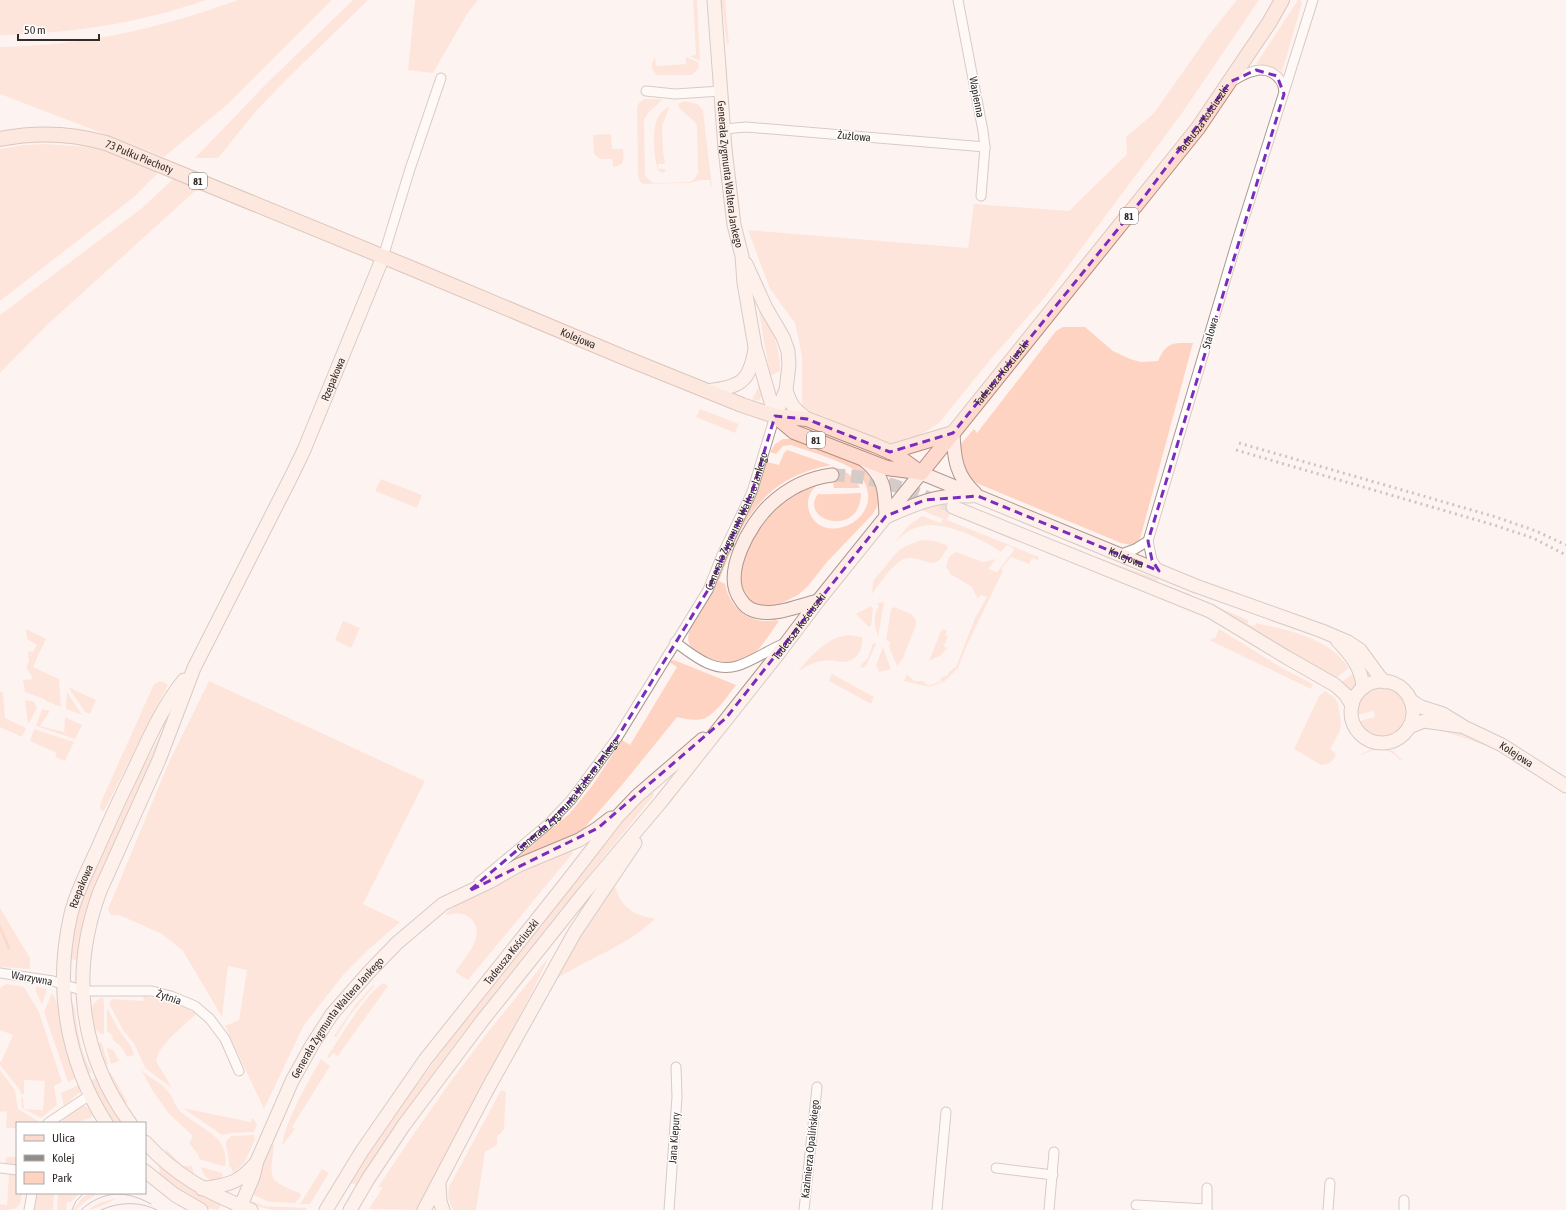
<svg xmlns="http://www.w3.org/2000/svg" width="1566" height="1210" font-family="'Asap Condensed',sans-serif">
<rect width="100%" height="100%" fill="#fdf4f1"/>
<path fill="#ffd3c1" d="M0 0H206C140 23 70 34 0 35Z
M238 0H332L229 103 164 157 0 94V47C86 45 158 29 238 0Z
M353 0H368L285 81 257 110 218 158H195L269 81Z
M415 0H478L467 14 433 73 408 70Z
M693 0H697L700 60 696 59 690 56 696 55Z
M721 0H725L729 44H727Z
M1237 0H1259L1180 116 1045 297 991 359 939 423 919 436 903 443 888 444 824 422 828 418 802 408V356L795 323 770 289 748 230 968 248 974 204 1069 211 1127 154 1126 137 1154 113 1211 32Z
M1298 0H1301L1302 3 1282 72 1270 66 1256 64Z
M655 57 656 66 686 64V57L698 62 699 68 692 75H657C651 70 650 64 655 57Z
M644 99H660L662 100 648 113 644 120 645 175 648 179 653 183 691 182 695 178 698 173 697 127 695 122 679 108 678 104 684 101 698 104 703 111 712 186H711L710 180H701L690 183 644 184 640 182 638 175 637 108 638 104Z
M669 106V108L662 126 663 151 665 164H658L659 169H665V172L663 173 659 171C653 161 652 127 658 117 660 113 665 109 669 106Z
M611 134 612 149H623C624 159 625 166 613 167L612 159H600L594 154 593 135Z
M47 144 89 147 108 152 159 172 134 197 0 301V149L24 145Z
M174 178 202 190 194 192 47 325 0 373V315L142 208Z
M760 311C772 323 781 353 780 371L770 376 759 312Z
M1063 327H1085L1113 351 1130 359 1141 362 1158 361C1167 341 1173 343 1193 343L1140 539 1131 545 1121 543 974 482 965 472 958 447 974 429 977 433 1056 331Z
M760 384 762 395 759 401 752 399Z
M700 409 739 424 735 433 696 417Z
M783 439H792L858 463 873 474 880 497 877 507 872 515 827 562 808 586 798 595 774 607 755 606 744 597 739 583 740 566 753 537 762 521 795 491 818 484C810 491 806 500 809 511 821 547 880 522 866 486 864 480 861 475 856 471 843 461 808 451 791 445L783 446 776 454 770 452 775 444Z
M787 450 831 465C762 478 741 522 719 581L725 584C729 604 743 619 764 621 769 621 775 620 779 621 769 634 758 656 741 661 736 663 727 664 722 664 713 663 691 652 689 643 687 638 689 633 690 628L713 590 725 558 751 506 767 462 779 465 784 453Z
M832 466C844 471 855 475 860 488H834Z
M381 479 422 495 417 508 375 491Z
M861 493C861 539 798 521 818 494 832 495 847 493 861 493Z
M955 502 947 520 1039 557 1038 560 1032 558 1029 564 1011 557 1001 569 1003 571 967 645 958 668 945 681 929 687 904 681 907 674 914 681H923L928 686 941 681 940 678 948 675 949 672 956 667 975 618 987 597 981 595 978 599 971 586 950 574 946 566 949 557 956 552 983 562 996 559 988 569 997 572 1015 549 1007 545 1001 552C980 538 941 518 915 528 907 531 901 537 895 542L909 525 922 516 941 523 943 519 921 510 922 509 933 504Z
M922 540 934 541 946 545 948 548C944 552 942 558 938 561 929 568 916 553 902 560 891 566 880 584 872 594L873 581 898 551 906 546Z
M1099 558 1158 579 1157 582 1190 594 1191 598 1098 559Z
M882 602 884 603 878 637C875 628 872 615 879 606L877 603Z
M1206 602 1248 620V624L1255 626 1256 623C1280 628 1312 635 1332 650 1339 655 1344 662 1349 668L1335 679 1205 604Z
M871 606 873 609 871 626 869 627 856 614Z
M894 607 911 614 916 620V625L903 658 897 666 889 647 890 642 886 640 891 609Z
M1281 609 1328 625 1349 636 1291 614Z
M343 621 360 628 351 648 335 640Z
M26 629 46 639 33 667 59 679 61 707 46 701 44 699 25 692 23 680 33 679 26 667 29 661 28 651 33 652 37 645 27 639Z
M943 629 947 631 945 635 948 636 944 646 947 648 941 655 929 661 940 633Z
M1219 629 1284 669 1313 684 1311 689 1209 640 1215 638Z
M850 635 862 637C864 649 857 661 844 662 836 662 829 659 822 661 813 662 806 667 798 671 812 655 828 636 850 635Z
M873 643 876 644 866 666 861 668V665L868 658Z
M883 647 891 669 879 672 876 665Z
M674 660 736 685C729 694 714 717 702 719 694 721 685 719 677 717L622 785 578 835 514 860 569 814 592 786 622 740 630 745 677 667 669 662Z
M1356 671V686L1352 694 1340 683Z
M832 674 874 697 871 704 829 681Z
M160 681 164 682 168 685 104 811 101 810 100 807 101 802 154 684Z
M209 681 425 781 363 904 400 922 367 951 344 974 304 1025 264 1109 225 1026 239 1020 247 970 228 966 222 1017 183 951 162 934 119 915H111L108 909 169 762Z
M68 687 96 700 90 714 85 712Z
M1381 688C1421 690 1408 746 1375 735 1367 733 1363 728 1359 721L1375 717 1374 711 1358 715C1356 700 1368 690 1381 688Z
M1325 691 1335 698 1338 703 1341 722 1340 731 1330 749 1336 754C1333 762 1329 765 1321 765L1294 749 1319 696Z
M0 692H3L5 718 26 728 22 737 0 727Z
M67 692 82 715 66 709Z
M27 700C34 701 35 702 37 708L29 723H28L25 701Z
M42 709 50 711 40 726 64 732 65 717 82 725 75 739 36 726Z
M165 726 162 737 91 899 84 920 78 956 77 959 74 960 71 958V947L75 927 84 895 131 791Z
M1439 727 1458 733 1496 749 1563 792 1565 793 1496 749 1438 729Z
M34 729 74 742 65 761 55 757 57 753 30 741Z
M1382 747 1393 751 1402 760H1400C1390 748 1376 746 1362 755H1360L1371 749Z
M651 793H654V795C552 922 444 1047 357 1185L349 1183C432 1055 530 938 625 819Z
M570 851H572L573 853 468 980 455 972C465 957 488 934 470 918 464 912 455 913 447 915L446 913C483 885 528 868 570 851Z
M613 886C617 889 617 893 619 897 627 911 639 917 655 918L654 920C624 948 585 959 552 982L553 978Z
M0 908 30 958V969L0 967Z
M549 957 532 992 417 1210 369 1209 383 1187H378L417 1129 451 1081 491 1028Z
M383 983 388 986 338 1056 333 1053 329 1058 327 1057C339 1039 367 992 383 983Z
M7 984 24 987 39 1012 62 1082 54 1086 57 1105 41 1118 22 1108 21 1097 23 1098 24 1109 43 1110 45 1081 24 1080V1094H21L20 1090 0 1065V1062H1L13 1035 0 1030V989L2 986Z
M373 985 374 986 350 1015 336 1037 334 1036 356 1004Z
M36 986 47 989 42 1005 36 992Z
M52 993 58 1004 64 1038 76 1078 68 1082 44 1012Z
M144 996 181 1004 196 1014 170 1038 159 1051 156 1061 172 1088 146 1069 134 1044 123 1030 109 1004 112 999 143 1001Z
M103 997 104 1003V1035C100 1033 95 1031 94 1027 89 1016 90 1001 103 997Z
M71 1003 73 1004 75 1008C77 1027 81 1056 92 1072L87 1074 76 1036Z
M107 1008 119 1030 131 1046 134 1055 127 1057 122 1048 112 1039 113 1036 107 1031Z
M99 1042 102 1043 108 1064 106 1066H105L97 1043Z
M107 1047 114 1051 119 1061 111 1064 107 1050Z
M321 1059 330 1066 292 1127 295 1129 282 1146C285 1121 308 1082 321 1059Z
M141 1069C148 1078 160 1081 167 1090 173 1096 174 1105 180 1111 197 1128 231 1135 225 1166 216 1166 209 1160 200 1160L197 1153 189 1143 193 1136 169 1114 152 1090Z
M0 1070 15 1090 18 1109 38 1121 34 1123H17V1128H6L7 1111 0 1112Z
M108 1073H111L128 1103 122 1101Z
M96 1078 122 1123H113L103 1108 89 1081Z
M79 1085 80 1092 64 1106 61 1093Z
M501 1090 506 1092 504 1129 501 1133 497 1136V1145L485 1152 476 1210H453L448 1198 449 1187Z
M80 1105C86 1105 89 1108 93 1113L91 1118 74 1123H65L62 1120Z
M183 1108 250 1122 253 1118 257 1124 254 1132 233 1133 222 1135Z
M254 1135 255 1140 244 1163 233 1173 231 1167H229C230 1157 225 1149 226 1141L231 1136Z
M274 1144C271 1179 265 1179 300 1193L301 1196 295 1203 269 1202 252 1194 253 1188 271 1145Z
M166 1149 183 1166H192L194 1174 193 1176 166 1155Z
M6 1157H17V1166L5 1167Z
M158 1162 222 1204 218 1210C203 1210 172 1185 160 1175Z
M201 1167 222 1173 223 1180 214 1182C206 1178 203 1175 201 1167Z
M322 1169 329 1173 310 1204H300Z
M9 1175H17V1193H22C21 1210 15 1210 0 1210V1204L7 1205Z
M36 1193H54L53 1210H32Z
M58 1193H80L71 1202H67L66 1210H57Z
M89 1193H99L87 1200 76 1210H73L82 1198Z
M116 1198C113 1202 92 1210 88 1210L99 1203Z
M252 1201 264 1206 307 1208 306 1210H273L256 1206 253 1205Z"/>
<g fill="none" stroke-linecap="round" stroke-linejoin="round">
<path stroke="#f8bba3" stroke-width="3" d="M0 927 9 948"/>
<path stroke="#d5ccc9" stroke-width="13" stroke-dasharray="13 6" stroke-linecap="butt" d="M832 475C875 475 913 492 953 507"/>
<defs>
<g id="street">
<path d="M958 0 983 131 985 147 981 196"/>
<path d="M1231 82C1238 78 1244 74 1251 72 1267 66 1282 75 1284 91"/>
<path d="M646 91 675 94 721 91"/>
<path d="M724 129 746 127 985 147"/>
<path d="M383 257 410 169 441 78"/>
<path d="M1148 541 1152 560 1159 571"/>
<path d="M1119 555 1135 549 1148 541 1237 241 1313 0"/>
<path d="M675 642C693 655 713 673 737 666 751 662 770 649 785 643"/>
<path id="s1" d="M479 882 547 825 571 800 617 738 708 590 722 555 752 492 775 416"/>
<path d="M0 973 53 981 84 991H152L171 996 195 1006 210 1019 225 1039 239 1071"/>
<path d="M48 1123 90 1095"/>
<path d="M0 1168 17 1170"/>
<path d="M996 1168 1053 1175"/>
<path d="M1207 1188V1210"/>
<path d="M1136 1205 1207 1209"/>
<path d="M29 1210 32 1193"/>
<path d="M669 1210 677 1097 676 1067"/>
<path d="M804 1210 817 1087"/>
<path d="M937 1210 946 1112"/>
<path d="M1049 1210 1054 1152"/>
<path d="M1328 1210 1330 1183"/>
<path d="M1404 1210V1200"/>
</g>
<g id="secondary">
<path id="s2" d="M714 0 725 149 734 225 742 256 744 283 755 347 775 416"/>
<path d="M746 264 766 308 783 337 788 351 789 365 786 390 775 416"/>
<path d="M786 390C791 406 794 409 807 419"/>
<path d="M707 391C740 386 749 384 755 349"/>
<path d="M953 433C954 458 956 476 975 493"/>
<path d="M864 460C885 477 885 490 886 516"/>
<path d="M953 507 1210 611 1286 657 1335 685 1345 694 1352 705"/>
<path d="M888 516C918 503 937 494 971 496"/>
<path d="M818 601C800 605 779 615 761 612 753 611 745 607 741 600 721 574 750 524 770 505 788 488 808 478 832 475"/>
<path d="M1337 640C1350 654 1362 667 1363 688"/>
<circle cx="1382" cy="712" r="31"/>
<path id="s3" d="M1410 700 1421 707 1443 714 1464 727 1502 745 1566 786"/>
<path d="M1409 727 1424 721 1459 726"/>
<path id="s4" d="M106 1123C66 1061 54 986 71 914 76 893 87 872 96 852 107 827 118 802 130 778 145 747 162 706 184 680"/>
<path id="s5" d="M130 1123C79 1053 70 972 100 891L159 760 194 668 292 475 304 450 383 257"/>
<path d="M145 1142C176 1176 208 1193 251 1210"/>
<path d="M145 1171 175 1195 201 1210"/>
<path d="M439 1184 440 1202 443 1210"/>
<path d="M202 1189C229 1184 236 1185 255 1164"/>
<path id="s6" d="M239 1210 253 1177 257 1161 279 1111 292 1081 312 1045 332 1014 369 972 397 943 443 904 489 882 519 865 579 840 598 828 611 818"/>
<path id="s7" d="M326 1210 362 1151 425 1060 566 883 617 817 637 796 703 739"/>
<path id="s8" d="M350 1210 368 1179 404 1125 482 1021 584 893 660 803 778 654 818 601 921 473 1196 586 1322 631 1348 642 1360 650 1379 676 1385 682"/>
<path d="M424 1210 487 1090 575 932 635 843"/>
</g>
<g id="primary">
<path id="s9" d="M0 139C35 132 71 133 106 143L406 266 623 357 742 405 775 416 807 419 874 445 895 454 921 473"/>
<path d="M775 416 794 432 887 468 918 472"/>
<path d="M890 452 953 433"/>
<path id="s10" d="M921 473 1198 128 1269 23 1282 0"/>
</g>
</defs>
<use href="#street" stroke="#ac9890" stroke-width="11"/>
<use href="#secondary" stroke="#ac9890" stroke-width="15"/>
<use href="#primary" stroke="#b68d7d" stroke-width="16"/>
<use href="#street" stroke="#fff" stroke-width="9"/>
<use href="#secondary" stroke="#feede6" stroke-width="13"/>
<use href="#primary" stroke="#fddacd" stroke-width="14"/>
<path stroke="#948c89" stroke-width="1" d="M72 1210 76 1201 84 1193
M81 1210C103 1190 126 1190 151 1204
M101 1210C119 1202 139 1201 157 1210"/>
<path stroke="#948c89" stroke-width="3" stroke-dasharray="2 4" stroke-linecap="butt" d="M1239 443 1496 517 1536 531 1566 545
M1236 450 1494 525 1533 538 1566 555"/>
</g>
<path d="M0 0H1566V1210H0ZM1256 70 1277 76 1284 94 1148 541 1152 560 1159 571 978 496 925 500 886 516 726 718 598 828 469 891 547 825 571 800 617 738 708 590 752 492 775 416 807 419 890 452 953 433 1144 197 1230 82Z" fill="#fdf4f1" fill-opacity=".55" fill-rule="evenodd"/>
<path fill="none" stroke="#7b2cbf" stroke-width="3" stroke-dasharray="8 5" stroke-linejoin="round" d="M1256 70 1277 76 1284 94 1148 541 1152 560 1159 571 978 496 925 500 886 516 726 718 598 828 469 891 547 825 571 800 617 738 708 590 752 492 775 416 807 419 890 452 953 433 1144 197 1230 82Z"/>
<g text-anchor="middle" stroke-width="3" stroke-linejoin="round" paint-order="stroke">
<g fill="#fff" stroke="#706b68" stroke-width="1">
<rect x="189" y="173" width="18" height="16" rx="3"/>
<rect x="1120" y="208" width="18" height="16" rx="3"/>
<rect x="807" y="432" width="18" height="16" rx="3"/>
</g>
<g font-size="10" font-weight="bold" fill="#332b28">
<text x="198" y="185">81</text>
<text x="1129" y="220">81</text>
<text x="816" y="444">81</text>
</g>
<g font-size="11" fill="#332b28" stroke="#fff">
<text transform="translate(977 97) rotate(79)" y="4">Wapienna</text>
<text dy="4" stroke="none"><textPath href="#s10" startOffset="452">Tadeusza Kościuszki</textPath></text>
<text transform="translate(854 136) rotate(5)" y="4">Żużlowa</text>
<text dy="4" stroke="none"><textPath href="#s9" startOffset="143">73 Pułku Piechoty</textPath></text>
<text dy="4" stroke="none"><textPath href="#s2" startOffset="175">Generała Zygmunta Waltera Jankego</textPath></text>
<text transform="translate(1210 333) rotate(-74)" y="4">Stalowa</text>
<text dy="4" stroke="none"><textPath href="#s9" startOffset="618">Kolejowa</textPath></text>
<text dy="4" stroke="none"><textPath href="#s10" startOffset="128">Tadeusza Kościuszki</textPath></text>
<text dy="4" stroke="none"><textPath href="#s5" startOffset="807">Rzepakowa</textPath></text>
<text dy="4" stroke="none"><textPath href="#s1" startOffset="449">Generała Zygmunta Waltera Jankego</textPath></text>
<text dy="4" stroke="none"><textPath href="#s8" startOffset="1155">Kolejowa</textPath></text>
<text dy="4" stroke="none"><textPath href="#s8" startOffset="737">Tadeusza Kościuszki</textPath></text>
<text dy="4" stroke="none"><textPath href="#s3" startOffset="120">Kolejowa</textPath></text>
<text dy="4" stroke="none"><textPath href="#s1" startOffset="125">Generała Zygmunta Waltera Jankego</textPath></text>
<text dy="4" stroke="none"><textPath href="#s4" startOffset="247">Rzepakowa</textPath></text>
<text dy="4" stroke="none"><textPath href="#s7" startOffset="318">Tadeusza Kościuszki</textPath></text>
<text transform="translate(32 978) rotate(10)" y="4">Warzywna</text>
<text transform="translate(169 997) rotate(19)" y="4">Żytnia</text>
<text dy="4" stroke="none"><textPath href="#s6" startOffset="218">Generała Zygmunta Waltera Jankego</textPath></text>
<text transform="translate(674 1138) rotate(-86)" y="4">Jana Kiepury</text>
<text transform="translate(810 1149) rotate(-84)" y="4">Kazimierza Opalińskiego</text>
</g>
</g>
<rect x="16" y="1122" width="130" height="72" fill="#ffffff" stroke="#adaaa9"/>
<rect x="24" y="1135" width="20" height="6" fill="#fddacd" stroke="#adaaa9"/>
<text x="52" y="1142" font-size="12" fill="#332b28">Ulica</text>
<rect x="24" y="1155" width="20" height="6" fill="#948c89" stroke="#adaaa9"/>
<text x="52" y="1162" font-size="12" fill="#332b28">Kolej</text>
<rect x="24" y="1172" width="20" height="12" fill="#ffd3c1" stroke="#adaaa9"/>
<text x="52" y="1182" font-size="12" fill="#332b28">Park</text>
<path d="M18 34v6h81v-6" fill="none" stroke="#332b28" stroke-width="2"/>
<text x="24" y="34" font-size="12" fill="#332b28" stroke="#ffffff" stroke-width="3" paint-order="stroke">50 m</text>
</svg>
